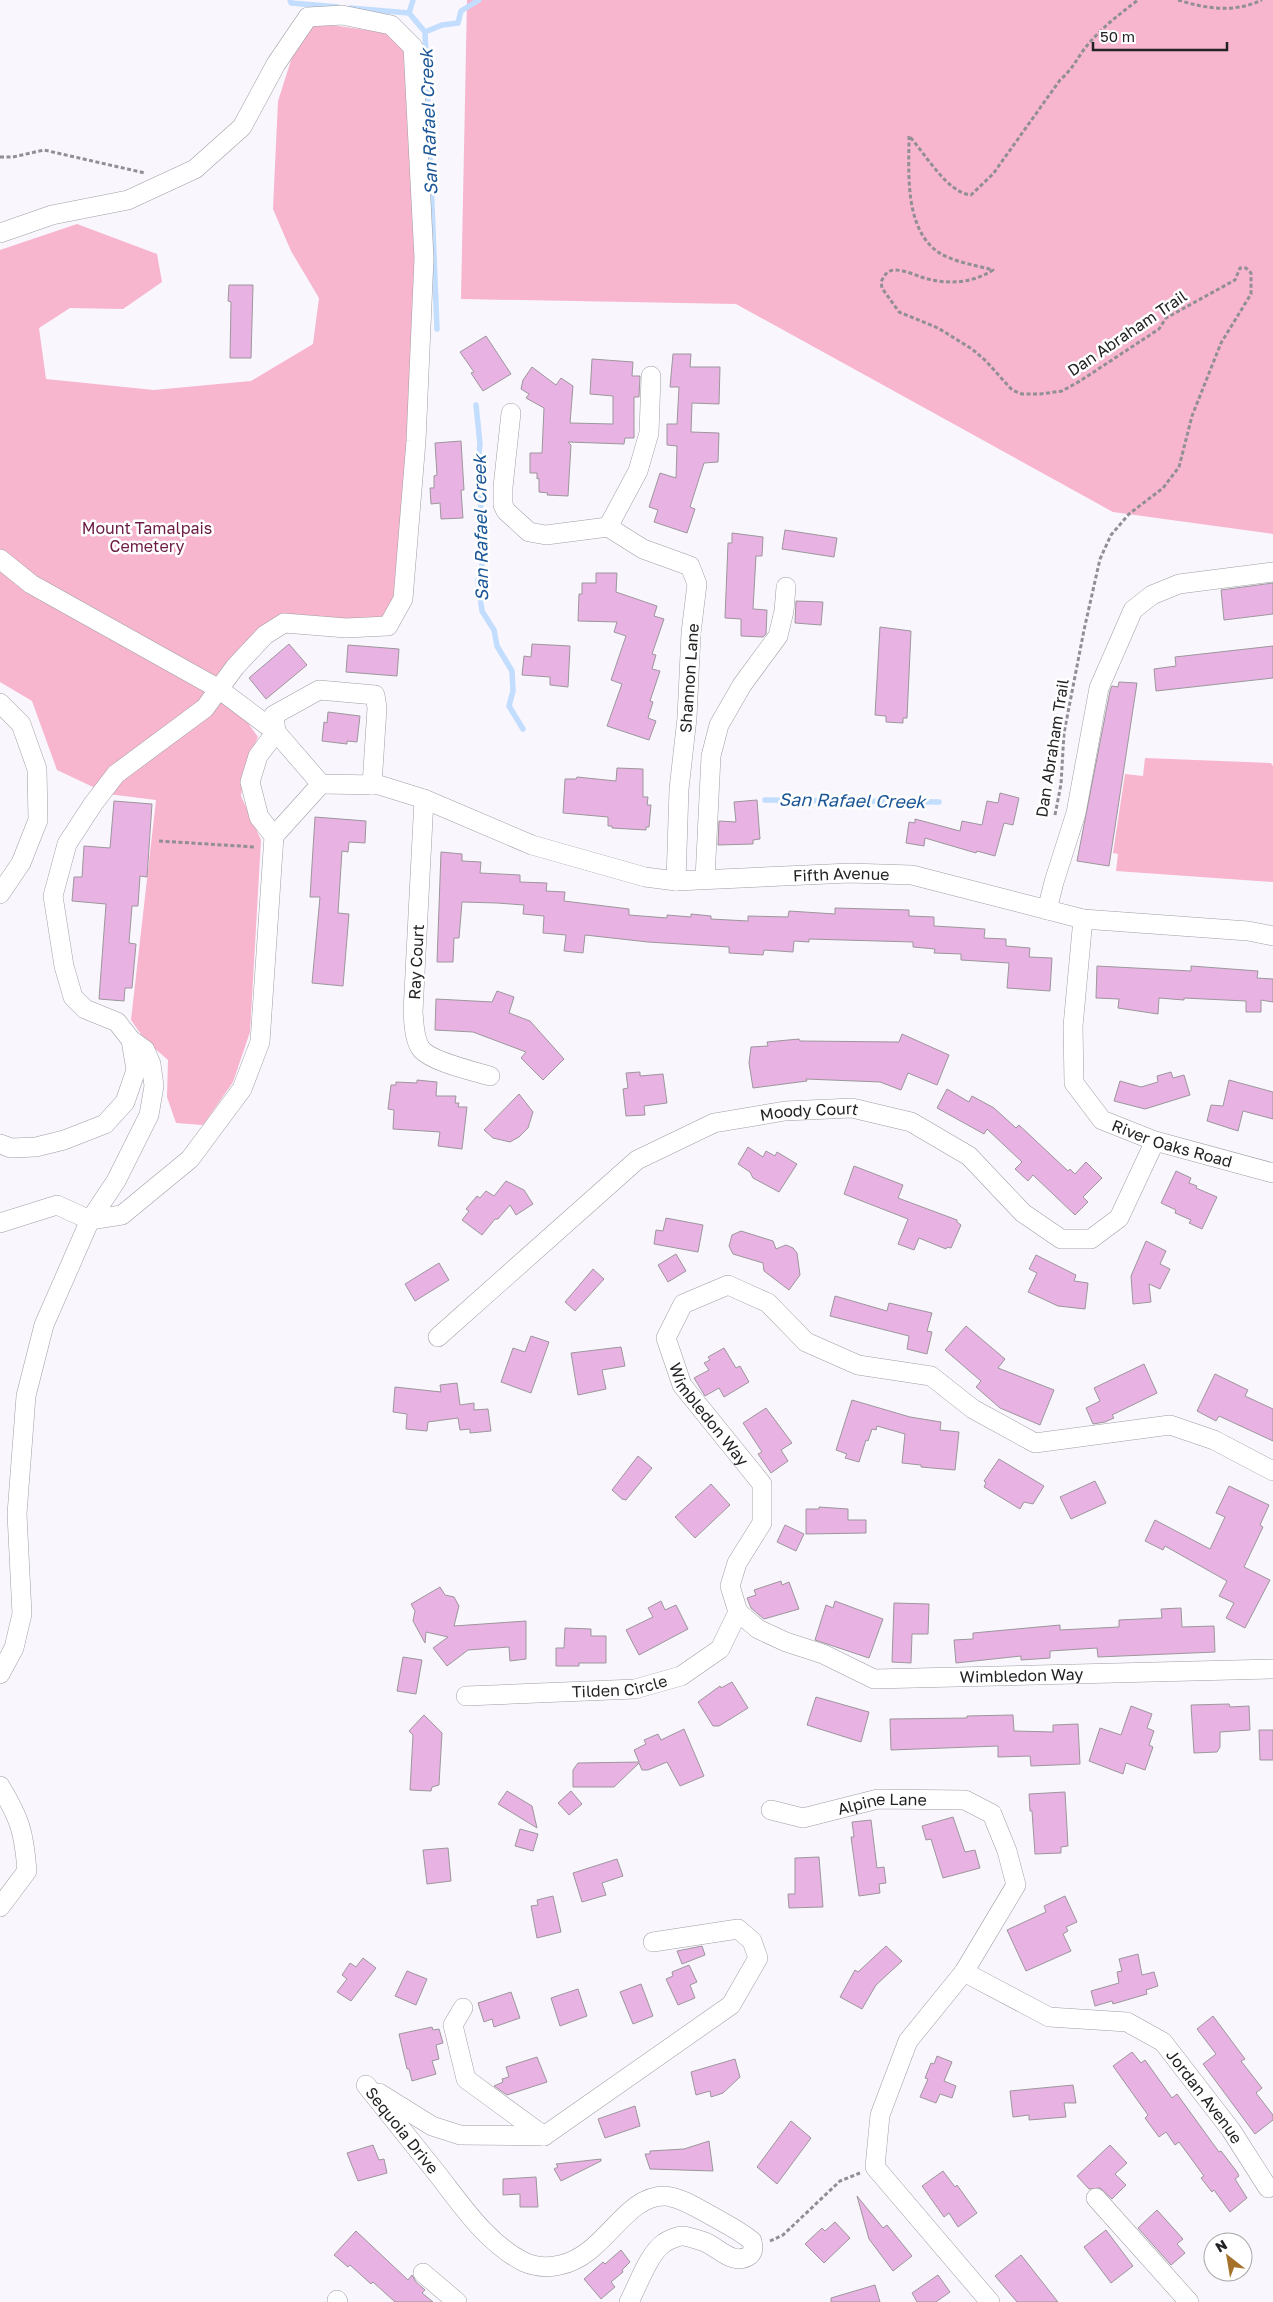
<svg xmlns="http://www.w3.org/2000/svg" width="1273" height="2302" font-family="'Golos Text',sans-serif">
<rect width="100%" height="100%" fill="#f9f6fe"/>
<path fill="#f7b5ce" d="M467 0H1273V534L1113 512 736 304 461 299Z
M310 22 395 34 407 49 418 258 401 546 395 604 382 619H342L284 615 227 663 215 677 258 737 245 767 241 796 261 840 250 1032 233 1082 203 1125 176 1123 167 1097 168 1060 145 1040 131 1020 156 800 108 794 57 770 32 701 0 682V250L77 224 157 254 162 282 123 309 70 308 39 328 46 379 154 390 251 381 313 344 319 298 291 251 273 209 278 101 295 48Z
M1145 758 1271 763 1273 766V882L1116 871 1118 854 1113 853 1125 774 1143 776Z"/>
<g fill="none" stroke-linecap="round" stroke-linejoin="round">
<path stroke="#c2ddfd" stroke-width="5.5" d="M290 0 291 3 338 7
M350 8 409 13 425 32 437 329
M409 13 413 0
M425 32 442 25 458 23 461 11 479 0
M476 405 480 444 478 462 479 495 484 529V557L478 581 482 611 494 630 497 646 512 671 513 691 509 706 523 729
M765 800 939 802"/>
</g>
<path fill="#e8b2e3" stroke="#9d979c" d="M229 285H253L251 358H230L231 302 228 301Z
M486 336 511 374 483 391 471 373 474 372 460 352Z
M673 354H691L690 367H720L719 404 692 403 691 432 719 433 718 462 704 463 690 507 695 509 687 533 654 522 658 510 649 507 660 473 676 478 677 446 667 445V424H677L679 387H670Z
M592 359 633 362 632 376H640L639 397H634V438H625L624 444 568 442 571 445 568 496 547 495 548 493 539 492V478L537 479V473H530V453H542L544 408 526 398 529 394 521 389 523 380 532 367 556 385 561 378 573 386 570 423 613 424V396L590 394Z
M461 441 464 490H461L463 518 441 519 440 503 431 504 430 488H434V476L437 475 435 443Z
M785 530 837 538 834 557 782 549Z
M732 533 763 537 762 556H756L753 609 767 610 766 634 763 637 741 636V619L725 618 728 543H732Z
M596 573H617L616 592 657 606 654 616 664 619 652 654 656 655 652 669 660 671 650 701 653 702 648 718 656 721 649 740 607 726 622 684 611 680 626 636 614 632 617 622 578 621 579 594H582V583H596Z
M1273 583V614L1224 620 1221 590Z
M796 601 823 602 821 625 795 623Z
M880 627 911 631 907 718H903V723L886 722V716L875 715Z
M289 644 307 665 266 699 249 678Z
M532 644 570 646 568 687 550 685V677L522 675 524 656 531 657Z
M348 645 399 649 397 676 346 672Z
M1273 646V678L1156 691 1154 669 1176 666 1175 657Z
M1119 682 1137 683 1109 866 1077 861 1110 691 1112 686 1118 687Z
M328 712 360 716 357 742 347 741V744L322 741 324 722 327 723Z
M617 768 643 769V797H648L647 805H651L649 827H646V830L612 828V826H608V817L563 813 565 779H576L577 777 616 781Z
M1000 793 1019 798 1013 825 1004 823 995 856 977 851 976 853 925 838 924 846 906 843 909 822 915 823V819L960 831 962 821 982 825 987 801 998 803Z
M757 800 760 839 753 840V844L718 845 719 821 736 822 734 802Z
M114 801 152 804 147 877 140 876 138 906H132L129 943 136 944 132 988H125L124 1001 99 999 106 904 72 901 74 877H82L84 846 110 848Z
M315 817 366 821 365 843 349 842 348 852 342 851 338 913 349 914 343 986 312 983 320 897H310Z
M441 852 462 854V861L481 862 480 873 520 875V882L547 883 546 891 565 892 564 901 629 909V915L667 918V915L691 917V914L711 916V919L748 921V916L788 917 789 911 835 914V908L909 910V916L934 917V926L985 929 984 938 1006 939V946L1030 948 1029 957 1052 958 1050 991 1007 988 1009 963 961 960V954L934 953 935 949 913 947V942L809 939V942L794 941 793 952 764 950 763 955 729 953V947L648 942 585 935 583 953 564 951 566 935 543 933 544 916 523 914 524 905 497 903 462 902 459 938H454L453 962H437Z
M1097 966 1191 971V966L1258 971 1257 978 1273 979V1002L1261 1000V1012H1246V1001L1184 998V1000L1159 998 1158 1014 1118 1008 1119 999 1096 998Z
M497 991 514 997 509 1013 530 1021 564 1059 543 1080 521 1058 526 1052 473 1032 435 1030 436 999 492 1002Z
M902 1034 949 1055 937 1085 908 1073 901 1090 880 1082 806 1079 807 1081 753 1088 749 1063 751 1047 768 1046 767 1042 799 1039 800 1041 899 1042Z
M640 1072V1076L663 1074 667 1103 644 1106 645 1115 626 1116 623 1089 628 1088 626 1073Z
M1171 1072 1173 1078 1184 1075 1190 1095 1145 1109 1114 1101 1120 1081 1141 1087 1158 1082 1157 1076Z
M417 1080 437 1082 436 1096H456L455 1103H459L458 1107H467L462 1149 438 1146 440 1132 393 1129 394 1110 388 1109 391 1085H396V1082L417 1083Z
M1229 1080 1273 1092V1119L1243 1111 1238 1131 1207 1121 1211 1105 1223 1106Z
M947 1089 969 1102 972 1096 994 1108 1016 1128 1019 1125 1068 1171 1070 1169 1075 1174 1086 1162 1102 1178 1083 1197 1088 1202 1075 1215 1033 1175 1028 1181 1015 1169 1022 1162 987 1129 984 1134 937 1108Z
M519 1094 533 1112 528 1128 519 1137 510 1142 493 1138 484 1130Z
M748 1147 763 1157 766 1151 775 1156 777 1152 797 1164 779 1192 753 1178 750 1172 738 1164Z
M854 1166 903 1185 898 1198 957 1220V1222L961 1225 951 1248 947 1247 946 1249 919 1238 914 1250 898 1244 908 1219 844 1194Z
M1176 1171 1191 1178 1189 1183 1197 1186 1196 1188 1217 1197 1202 1229 1189 1223 1191 1220 1175 1213 1176 1210 1161 1203Z
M506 1181 524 1190 533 1204 516 1215 510 1205 498 1219H495L482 1235 462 1220 469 1211 466 1209 477 1196 480 1198 486 1191 494 1196Z
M666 1218 703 1225 698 1252 654 1244 656 1230 663 1231Z
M741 1231 773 1241 776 1249 786 1245 793 1248 797 1253 800 1275 789 1290 764 1271 763 1263 733 1254 729 1246 732 1235Z
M1146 1241 1166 1251 1160 1264 1170 1269 1160 1289 1149 1284 1151 1302 1133 1304 1131 1276Z
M676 1254 686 1271 668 1282 658 1265Z
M1036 1255 1076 1275 1074 1281 1088 1283 1085 1309 1058 1306 1028 1292 1037 1273 1029 1269Z
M439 1263 449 1280 415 1301 405 1284Z
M593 1269 604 1279 575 1311 565 1302Z
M835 1296 887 1311 889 1303 932 1313 927 1331 932 1332 927 1354 907 1349 909 1336 830 1316Z
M966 1326 1005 1359 998 1368 1054 1390 1040 1425 1000 1408 976 1387 981 1381 945 1350Z
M531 1336 549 1342 531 1393 501 1382 513 1348 525 1352Z
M621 1347 625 1366 602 1370 606 1389 578 1395 571 1353Z
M724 1348 736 1368 740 1366 749 1382 724 1397 719 1388 705 1396 694 1378 709 1370 704 1363 710 1360 708 1357Z
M1144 1364 1157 1393 1112 1415 1114 1418 1105 1422 1093 1424 1086 1408 1100 1401 1094 1388Z
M1215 1374 1248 1390 1245 1396 1273 1409V1441L1219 1416 1216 1421 1197 1411Z
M457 1383 460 1405 474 1403V1410L488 1409 491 1431 470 1433V1429L460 1430 458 1418 428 1422 427 1431 406 1429 407 1414 393 1412 395 1387 441 1392 440 1385Z
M852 1400 910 1417 941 1422 940 1430 959 1432 955 1470 921 1467V1465L902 1463 905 1434 877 1426 876 1430 872 1429 868 1441 866 1440 859 1462 845 1458 847 1454 836 1450Z
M766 1408 792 1443 781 1450 788 1461 771 1473 758 1454 762 1452 743 1423Z
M638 1456 652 1468 626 1500 622 1499 612 1490Z
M999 1459 1044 1486 1033 1504 1024 1502 1020 1509 984 1487 986 1483 984 1481Z
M1095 1481 1106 1503 1071 1519 1060 1497Z
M711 1484 730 1505 695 1538 675 1517Z
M1229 1486 1269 1505 1260 1525 1263 1527 1244 1567 1270 1580 1245 1628 1226 1618 1234 1603 1219 1596 1227 1581 1165 1546 1163 1550 1145 1541 1155 1520 1210 1549 1225 1517 1216 1513Z
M819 1507 848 1509V1520H866V1533L806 1534V1509H819Z
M785 1525 804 1534 796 1551 777 1542Z
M781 1581 782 1585 789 1582 799 1609 764 1619 751 1608 747 1598 756 1595 754 1590Z
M440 1587 445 1595 454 1597 459 1606 454 1626 526 1621V1659L510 1661 509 1647 468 1650 447 1666 433 1648 448 1637 426 1632 425 1643 413 1621 415 1611 411 1604Z
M661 1601 665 1610 676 1605 688 1629 639 1655 626 1630 653 1617 648 1608Z
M835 1601 883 1619 869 1658 815 1640 826 1605 833 1608Z
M894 1603 929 1604 928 1634H912L911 1663 892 1662Z
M1181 1608 1182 1627 1214 1626 1215 1652 1098 1657 1097 1648 1050 1651V1658L1021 1660V1656L956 1663 954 1640 973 1639V1633L1060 1625V1630L1119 1627V1620L1162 1618 1161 1609Z
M565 1628 591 1629V1636H606V1663H579V1666H556V1648H564Z
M403 1657 422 1660 416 1694 397 1691Z
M732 1682 748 1708 719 1726H713L698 1702 720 1686 721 1688Z
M816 1697 869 1712 861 1742 807 1725Z
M1229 1704 1230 1707 1249 1706 1250 1730 1220 1732V1747L1217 1752 1194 1753 1191 1705Z
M1131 1706 1152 1714 1147 1728 1154 1731 1149 1745 1153 1747 1145 1770 1126 1763 1123 1774 1089 1761 1100 1728 1121 1735Z
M424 1715 442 1733 439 1785 432 1787 431 1791 410 1790 413 1735 409 1731Z
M1013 1715 1014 1731 1053 1732V1725L1078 1724 1080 1764 1031 1766 1030 1756 998 1757V1746L891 1750 890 1719 967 1718V1716Z
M684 1729 704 1776 680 1786 667 1762 648 1770H642L639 1763 614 1787H573V1770L578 1763 639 1762 634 1750 646 1744 644 1740 658 1734 661 1740Z
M1259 1730H1273V1760H1260Z
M507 1791 532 1806 537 1828 498 1804Z
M571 1791 582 1804 569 1815 558 1803Z
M1065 1792 1068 1846 1061 1847V1853L1035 1854 1032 1811H1030L1029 1794Z
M953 1817 965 1852 975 1850 980 1868 943 1878 931 1839 926 1840 922 1826Z
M871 1820 877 1868 884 1867 886 1883 879 1884 880 1893 859 1896 851 1837H854L852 1822Z
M520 1829 538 1834 533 1851 515 1846Z
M448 1848 451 1881 427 1884 423 1850Z
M819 1857 823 1907 789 1908 788 1894H795V1858Z
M617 1859 623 1876 602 1883 606 1895 582 1902 573 1873Z
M553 1896 561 1932 537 1938 531 1906 538 1905 537 1900Z
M1065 1896 1077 1922 1066 1927 1068 1931 1063 1934 1071 1951 1026 1971 1007 1930 1046 1912 1044 1906Z
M702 1946 705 1955 682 1964 677 1951Z
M886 1946 902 1961 876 1985 862 2009 840 1997 855 1970 858 1972Z
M1138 1954 1142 1975 1154 1972 1158 1986 1146 1990 1147 1994 1113 2004 1112 2001 1095 2006 1091 1991 1119 1983 1117 1972 1122 1971 1119 1959Z
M363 1958 376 1968 351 2001 337 1992 347 1979 342 1975 350 1963 356 1967Z
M689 1965 697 1982 690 1985 695 1998 678 2005 666 1979 673 1976 672 1972Z
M407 1971 427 1979 416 2005 395 1996Z
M641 1984 653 2016 633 2024 620 1992Z
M578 1989 587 2016 560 2026 551 1998Z
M511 1992 520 2018 494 2027 492 2019 484 2022 478 2003Z
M1213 2016 1245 2059 1241 2061 1262 2088 1256 2093 1273 2115V2120L1255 2134 1203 2064 1216 2054 1197 2029Z
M432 2027 433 2030 439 2029 443 2043 436 2045 439 2059 432 2061 436 2074 412 2081 409 2069H407L399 2034Z
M1132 2052 1141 2063 1145 2060 1172 2098 1177 2094 1219 2152 1221 2151 1237 2172 1239 2176 1235 2179 1247 2198 1230 2212 1214 2190 1212 2192 1201 2178 1204 2176 1179 2142 1175 2145 1166 2132 1159 2137 1145 2118 1148 2115 1113 2066Z
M937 2056 952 2062 944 2081 956 2086 952 2098 940 2094 936 2103 920 2097 928 2079 925 2078 931 2063 934 2064Z
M537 2057 547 2082 507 2095 494 2086 503 2082 502 2079 509 2077 506 2067Z
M735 2059 740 2077 723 2093 711 2097 710 2091 696 2095 691 2072Z
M1073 2085 1076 2103H1064L1066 2117 1029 2120V2115L1013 2117 1010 2091Z
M635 2106 640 2126 605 2138 598 2119Z
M791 2121 811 2138 777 2184 757 2167Z
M709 2141 713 2171 650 2169 645 2154H650V2151L684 2149Z
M373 2145 379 2160 384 2159 387 2173 358 2181 347 2153Z
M1110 2145 1127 2163 1115 2174 1126 2185 1112 2199 1100 2188 1089 2189 1077 2176Z
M601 2159V2161L561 2181 554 2169 558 2167 556 2164Z
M943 2171 955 2187 957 2185 977 2213 958 2227 949 2213 944 2217 922 2186Z
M536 2177 538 2207H520V2194L503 2195V2179Z
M857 2196 883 2228 887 2225 912 2256 893 2271 869 2239Z
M1157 2210 1183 2239 1177 2244 1185 2253 1171 2265 1138 2228Z
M835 2222 850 2238 824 2263 805 2244 822 2228 825 2231Z
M1106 2230 1133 2266 1111 2283 1084 2247Z
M356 2231 408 2280 412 2275 416 2282 425 2290 422 2293 433 2302H395L373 2282 371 2284 350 2265 348 2267 334 2255Z
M621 2250 630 2262 622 2270 623 2272 611 2282 615 2287 601 2299 584 2279 603 2262 605 2264Z
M1021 2255 1058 2302H1017L995 2276Z
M938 2275 950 2292 936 2302H917L912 2293Z
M875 2285 880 2302H831V2298Z"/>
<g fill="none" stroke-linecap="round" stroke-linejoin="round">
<defs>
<g id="minor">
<path d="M0 233 52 215 128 200 195 169 242 127 276 64 308 17 342 15 391 25 413 47 424 258 416 441 403 599 388 626 346 628 284 623 265 635 235 667 205 708 116 774 93 804 67 844 53 896 64 966 73 997 85 1009 117 1022 131 1040 136 1070 125 1102 105 1124 64 1140 36 1147 11 1148 0 1144"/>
<path d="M511 413 503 487V505L506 511 529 532 546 535 608 527"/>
<path d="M608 527 643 549 690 566 697 584 691 633 687 718 679 789 676 881"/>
<path d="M608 527 638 471 649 433 651 376"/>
<path id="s1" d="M0 559 31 584 219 689 276 732 321 784 379 785 424 799 532 845 645 877 676 881 850 873 912 875 1083 919 1248 931 1273 936"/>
<path d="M0 703 21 724 37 769 38 820 21 863 0 894"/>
<path d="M424 799 413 1012C414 1023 414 1041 422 1050 433 1062 473 1071 490 1076"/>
<path d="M274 836 321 784"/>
<path d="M705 879 711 756 719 725 742 685 778 636 784 611 786 587"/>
<path d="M1047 910 1054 882 1076 813 1099 688 1133 610 1152 595 1179 584 1273 572"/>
<path id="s2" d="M1083 919 1073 1026 1074 1083 1102 1120 1155 1141 1273 1173"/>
<path d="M131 1040 145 1050 151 1064 154 1086 149 1115 116 1181 90 1220 122 1215 190 1159 242 1089 260 1042 274 836 259 817 250 782 258 756 276 732 274 715 319 690 375 695 377 708 372 785"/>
<path d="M0 1223 57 1205 90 1220 44 1325 26 1396 17 1514 22 1614 14 1648 0 1674"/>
<path id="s3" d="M438 1337 637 1160 714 1123 785 1111 852 1108 911 1122 969 1156 1023 1213 1061 1239H1091L1119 1218 1155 1141"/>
<path id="s4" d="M1273 1471 1214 1440 1170 1425 1035 1443 973 1409 931 1376 858 1365 806 1342 768 1303 728 1285 683 1304 666 1338 682 1385 762 1484V1523L737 1563 730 1586 738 1612 758 1629 786 1642 823 1654 874 1679 1273 1669"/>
<path id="s5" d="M466 1696 635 1689 681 1676 720 1649 738 1612"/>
<path d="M0 1786C20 1819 24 1832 27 1871L0 1907"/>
<path id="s6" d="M771 1810 803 1818 878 1799 965 1800 992 1814 1007 1851 1016 1885 964 1972 908 2041 880 2115 875 2167 990 2302"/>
<path id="s7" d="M964 1972 1049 2017 1127 2022 1163 2042 1231 2130 1268 2188"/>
<path d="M463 2008 453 2025 466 2079 544 2136"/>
<path id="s8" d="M366 2085C390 2115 415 2146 439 2176 463 2207 488 2244 524 2262 536 2267 548 2268 560 2265 605 2256 624 2195 665 2196 680 2197 697 2208 710 2215 724 2223 739 2230 752 2241 753 2246 754 2251 750 2255 734 2267 719 2248 705 2242 699 2240 688 2236 682 2236 678 2236 668 2240 664 2243 649 2253 638 2285 629 2302"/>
<path d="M379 2093 432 2126 460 2135 544 2136 731 2005 758 1958 752 1941 738 1929 653 1942"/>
<path d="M1096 2198 1189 2302"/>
<path d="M423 2273 457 2302"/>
<path d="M337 2300 338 2302"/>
</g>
</defs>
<use href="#minor" stroke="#a09ea4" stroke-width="20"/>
<path stroke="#918f95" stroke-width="3" stroke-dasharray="4 2.5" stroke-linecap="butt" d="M1178 0C1207 9 1234 13 1262 0
M0 157H13L44 150 145 173
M1055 815 1061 784 1064 733 1084 630 1100 559 1111 535 1129 514 1163 488 1179 467 1192 416 1221 343 1251 294V273L1246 268H1240L1235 280 1166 318 1159 329 1080 381 1062 391 1040 394H1022L1012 390 986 361 972 349 938 328 899 312 882 288 881 282C884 276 887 270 895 270 903 270 913 274 921 277 946 285 971 284 993 270 975 265 953 262 938 252 904 228 909 172 909 136 925 153 947 193 971 195L993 174 1060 80C1075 67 1078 55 1091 41 1105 25 1121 13 1138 0
M159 841 255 847
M770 2241 783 2235 840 2181 860 2173"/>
<use href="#minor" stroke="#fff" stroke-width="19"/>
</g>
<g text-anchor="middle" stroke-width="5" stroke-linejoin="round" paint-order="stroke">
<g font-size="16" fill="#232225" stroke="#fff">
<text transform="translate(1127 333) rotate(-34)" y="6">Dan Abraham Trail</text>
<text transform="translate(689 678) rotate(-86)" y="6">Shannon Lane</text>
<text transform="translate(1052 748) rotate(-81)" y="6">Dan Abraham Trail</text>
<text dy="6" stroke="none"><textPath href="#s1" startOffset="932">Fifth Avenue</textPath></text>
<text transform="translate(416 962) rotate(-87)" y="6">Ray Court</text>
<text dy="6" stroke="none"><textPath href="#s3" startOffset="448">Moody Court</textPath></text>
<text dy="6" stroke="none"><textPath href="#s2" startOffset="285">River Oaks Road</textPath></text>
<text dy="6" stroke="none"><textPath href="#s4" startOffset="778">Wimbledon Way</textPath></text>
<text dy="6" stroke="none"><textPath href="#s4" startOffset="1304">Wimbledon Way</textPath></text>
<text dy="6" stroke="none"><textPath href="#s5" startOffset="154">Tilden Circle</textPath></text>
<text dy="6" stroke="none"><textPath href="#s6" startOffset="114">Alpine Lane</textPath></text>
<text dy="6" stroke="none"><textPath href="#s7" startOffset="284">Jordan Avenue</textPath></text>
<text dy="6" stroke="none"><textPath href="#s8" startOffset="58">Sequoia Drive</textPath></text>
</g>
<g font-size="16" fill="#6b1b43" stroke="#fff">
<text x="147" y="534">Mount Tamalpais<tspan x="147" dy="18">Cemetery</tspan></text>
</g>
<g font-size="18" font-style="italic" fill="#1c5696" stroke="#fff">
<text transform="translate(429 122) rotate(-92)" y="6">San Rafael Creek</text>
<text transform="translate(481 528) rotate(-91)" y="6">San Rafael Creek</text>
<text transform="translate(852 801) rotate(1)" y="6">San Rafael Creek</text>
</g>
</g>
<g transform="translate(1228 2257) rotate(329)"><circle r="24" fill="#ffffff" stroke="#a7a7a8"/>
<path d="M0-4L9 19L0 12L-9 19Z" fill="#a6712b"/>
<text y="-8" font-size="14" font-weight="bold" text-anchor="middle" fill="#232225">N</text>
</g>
<path d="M1093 42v8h134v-8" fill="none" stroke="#232225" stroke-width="2.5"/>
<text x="1100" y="42" font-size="15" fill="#232225" stroke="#ffffff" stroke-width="4" paint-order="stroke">50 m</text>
</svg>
